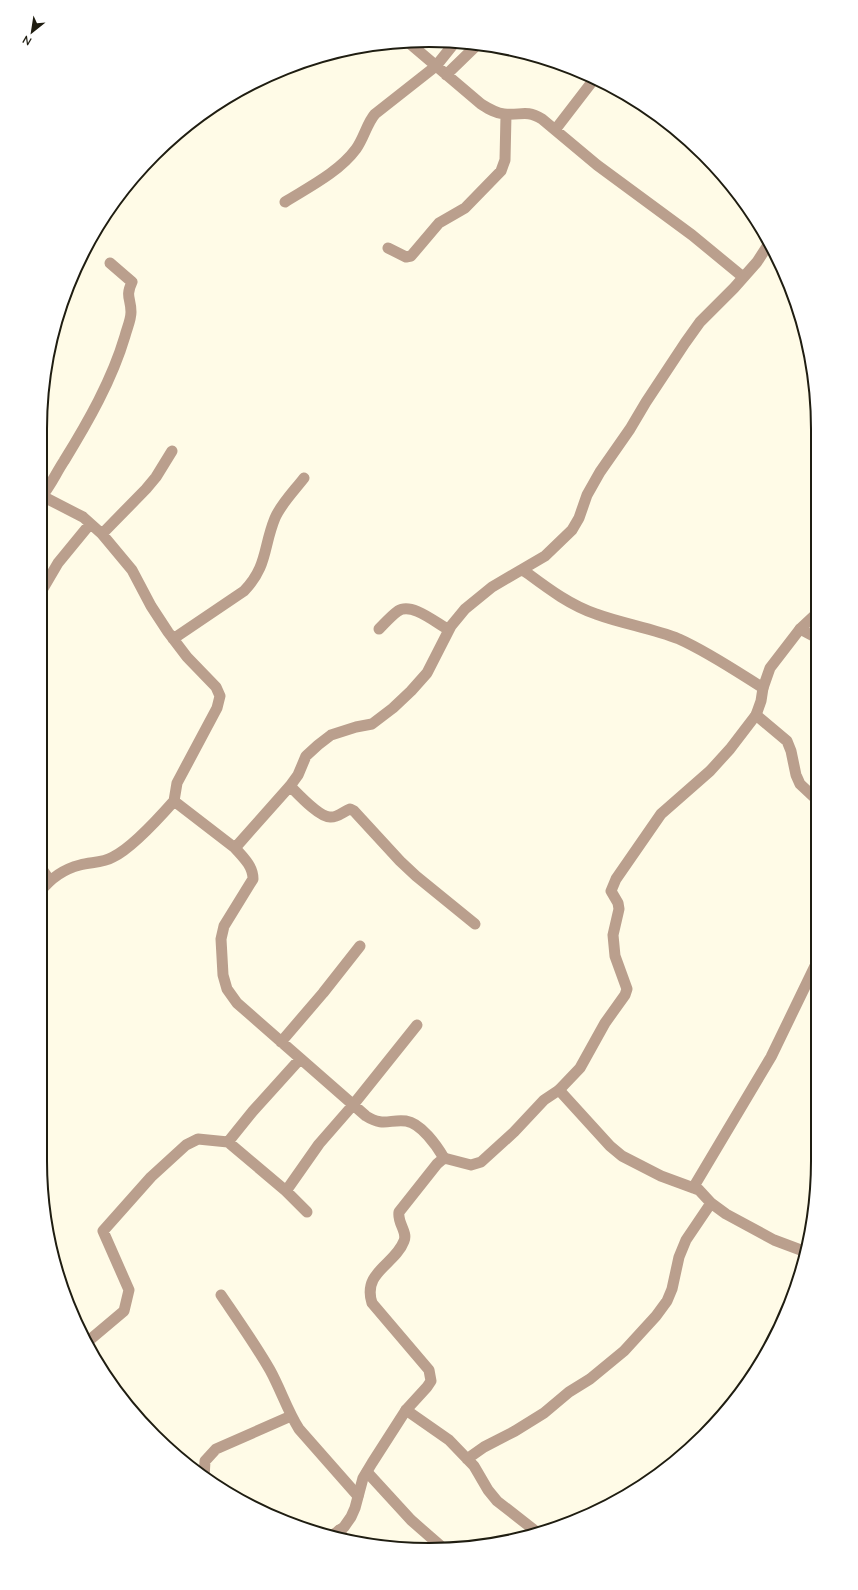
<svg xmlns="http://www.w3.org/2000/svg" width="858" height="1590" font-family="'Nunito Sans',sans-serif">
<rect width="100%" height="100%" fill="#fffbe7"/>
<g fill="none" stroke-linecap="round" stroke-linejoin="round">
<path stroke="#ba9f8d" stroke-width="11" d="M408 42 481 104C489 109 495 113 504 114 521 116 525 109 542 119L597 165 692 235 743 277
M446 75 477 45
M555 130 595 78
M285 202C309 187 339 172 356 149 364 138 367 123 375 114L436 66 456 41
M388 248 406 257 411 256 439 223 465 208 501 171 505 160 506 115
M42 496 83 517 102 534 132 570 151 606 168 632 187 657 216 687 220 696 217 708 177 783 174 801
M41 497C50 487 56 473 64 461 88 422 112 380 125 336 127 328 131 320 131 312 131 298 125 297 132 282L110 263
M102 534 146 489 156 477 172 451
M523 570C546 587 569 605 596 614 623 624 652 628 679 639 708 652 736 671 763 688
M41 592 58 563 90 524
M379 629C385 623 391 616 398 611 412 602 436 623 449 630
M800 629 815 637
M173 639 244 591C268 566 263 547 275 518 281 504 294 491 304 478
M756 715 787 741 791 751 796 775 800 784 816 799
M290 786C298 794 319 817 330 817 337 818 344 811 350 809L354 811 400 861 416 876 475 924
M174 801 235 848
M40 866 50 881
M40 892C50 879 64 869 80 865 91 862 103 863 113 857 132 848 159 818 174 801
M281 1042 323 993 360 946
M559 1090 610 1146 622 1156 661 1176 699 1190 711 1203 726 1214 774 1240 806 1252
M228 1142 253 1111 300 1059
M444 1158C437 1146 421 1123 406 1121 390 1119 383 1127 366 1116L237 1003 227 989 223 975 221 939 224 926 253 879C253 866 243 857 235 848L290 786 298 775 306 756 318 745 331 735 356 727 372 724 393 708 411 691 427 673 451 626 465 609 492 587 545 556 572 530 579 518 587 495 600 472 630 429 646 402 685 343 700 322 734 288 757 262 768 245
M693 1188 771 1057 816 964
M286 1191 319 1144 353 1105 417 1025
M221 1295C238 1320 255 1344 270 1370 281 1390 287 1410 299 1429L358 1496
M86 1343 124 1311 129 1290 103 1231 151 1177 186 1145 198 1139 228 1142 286 1191 307 1212
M406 1410 449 1440 474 1466 488 1490 497 1501 538 1533
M467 1459 484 1447 515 1431 544 1413 569 1392 590 1379 624 1351 656 1316 667 1301 672 1289 679 1257 686 1240 711 1203
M367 1472 411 1520 443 1548
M204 1478 205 1461 216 1449 291 1416
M339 1530 344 1539"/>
<path stroke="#ba9f8d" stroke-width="11" d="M330 1537 344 1527 351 1517 355 1508 363 1478 372 1463 406 1410 427 1387 431 1381 429 1370 372 1303C362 1272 395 1265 404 1241 408 1232 397 1223 399 1212L437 1164 444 1158 471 1165 481 1162 514 1132 544 1100 559 1090 580 1068 605 1023 625 995 627 989 615 956 613 935 619 909 618 903 611 891 616 879 661 814 710 771 730 749 756 715 761 701 763 688 770 668 800 629 815 615"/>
</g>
<path d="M0 0H858V1590H0ZM429 47H429A382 382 0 0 1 811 429V1161A382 382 0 0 1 429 1543H429A382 382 0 0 1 47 1161V429A382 382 0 0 1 429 47Z" fill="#fff" fill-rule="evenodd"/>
<path fill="none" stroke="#1f1d11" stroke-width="2" d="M429 47H429A382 382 0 0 1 811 429V1161A382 382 0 0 1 429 1543H429A382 382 0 0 1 47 1161V429A382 382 0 0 1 429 47Z"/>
<g transform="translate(32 32) rotate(210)" stroke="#ffffff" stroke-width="3" paint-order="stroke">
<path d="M0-3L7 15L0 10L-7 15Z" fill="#1f1d11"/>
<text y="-6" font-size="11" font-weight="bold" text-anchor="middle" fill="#1f1d11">N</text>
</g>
</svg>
